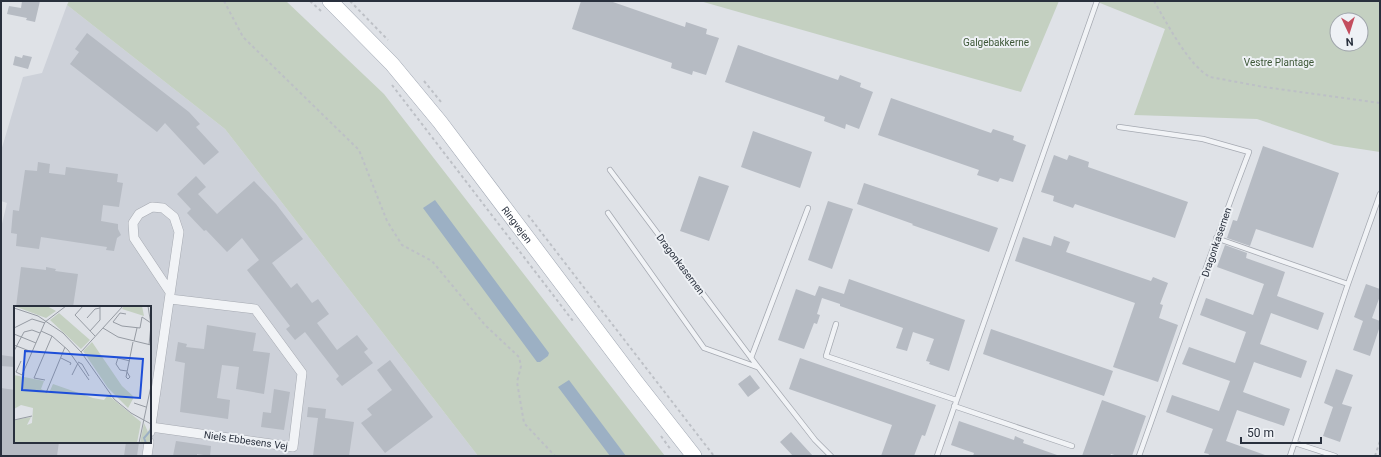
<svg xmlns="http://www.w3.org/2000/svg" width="1381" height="457" font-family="Roboto,sans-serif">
<rect width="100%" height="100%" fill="#dfe2e7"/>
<path fill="#cdd1d9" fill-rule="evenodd" d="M67 5 225 129 478 456H1V228L7 203 1 201V151L23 77 42 73ZM15 307H150V442H15Z"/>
<path fill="#c4d0c1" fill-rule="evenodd" d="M69 1H286L384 94 665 456H478L225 129 67 5Z
M700 1H1059L1021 92Z
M1095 1H1380V152L1334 145 1257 119 1134 115 1165 29ZM1337 20H1361V44H1337Z"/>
<path fill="#9cb0c4" d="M435 200 549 353 548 356 540 362H537L423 208Z
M569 380 626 456H610L558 387Z"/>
<path fill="#b6bbc3" d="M22 1H40L35 22 26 20 27 18 7 14 9 6 21 8Z
M581 1H610L685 27 686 22 707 29 706 34 719 38 706 75 693 71 692 75 671 68 672 63 572 29Z
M87 33 189 112 200 124 196 127 219 152 204 165 165 123 157 132 70 64 79 52 75 49Z
M738 45 838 80 840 75 861 83 860 87 873 92 859 129 846 124 845 129 824 121 825 117 725 82Z
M23 55 32 57 28 69 13 65 15 56 22 58Z
M891 98 991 133 993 129 1014 136 1013 140 1026 145 1013 182 1000 178 998 182 977 175 979 170 878 135Z
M753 131 812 152 800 188 741 167Z
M1263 146 1339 173 1313 248 1256 229 1250 246 1227 238 1233 220 1237 221Z
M1054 155 1067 160 1069 155 1089 162 1088 167 1188 202 1175 238 1075 204 1073 208 1053 201 1054 196 1041 192Z
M38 162 50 164 49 173 65 175 66 167 118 174 117 182 123 183 119 207 103 205 101 221 118 224V229L121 235 117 238 114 251 106 250 107 247 41 237 39 249 16 246 17 234 11 233 13 210 19 211 25 170 37 171Z
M196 176 206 187 198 194 217 214 254 181 276 204 303 239 272 263 291 288 297 283 312 303 318 299 329 314 317 323 337 350 357 335 368 349 364 352 373 363 342 386 336 379 339 376 305 332 295 340 286 329 290 326 247 270 259 260 242 238 227 252 206 230 204 231 187 213 191 209 177 194Z
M699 176 729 186 709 241 680 231Z
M864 183 998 228 989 252 912 225 913 224 857 204Z
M828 201 853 209 832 269 808 260Z
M1054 236 1070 242 1066 252 1151 281 1153 277 1168 283 1160 304 1163 305 1159 318 1178 325 1158 382 1113 367 1135 303 1015 261 1023 237 1051 246Z
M1225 245 1247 253 1246 258 1285 272 1277 296 1324 313 1318 330 1271 313 1260 344 1307 361 1301 378 1254 362 1243 392 1290 409 1284 426 1237 410 1226 441 1265 455V456H1208L1209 454 1204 453 1213 429 1166 412 1172 395 1219 411 1230 381 1182 364 1189 347 1235 363 1246 332 1200 315 1206 298 1253 315 1264 284 1217 267Z
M21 267 46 270V267L56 269 55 271 78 274 73 307H16Z
M849 279 965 320 949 371 929 364 930 362 926 361 934 339 913 332 907 351 896 348 903 328 840 306V304L822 298 817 314 820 315 817 324 814 323 804 349 778 340 796 289 815 296 819 286 844 294Z
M1366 284 1380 289V296L1372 318 1380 321V326L1370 356 1353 350 1363 321 1354 317Z
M207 325 256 333 253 351 270 353 264 394 236 389 239 367 222 365 217 398 230 400 228 419 180 412 185 363 175 361 178 342 187 344 186 347 204 349Z
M991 329 1113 371 1104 396 983 354Z
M1 355 15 357V367L1 366Z
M800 358 936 405 925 436 922 435 914 456H881L892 425 789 389Z
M390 360 433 417 385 453 361 423 372 415 367 409 392 390 377 370Z
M1336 369 1353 375 1342 404 1352 407 1340 442 1323 436 1333 407 1324 403Z
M750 375 760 388 748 397 738 384Z
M1 388 15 390V442H59L57 456H1Z
M274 389 290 392 284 430 261 427 263 412 271 413Z
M1102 400 1146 416 1132 456H1118L1111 454 1110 456H1082Z
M308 407 326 409 325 418 354 422 349 456H313L318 418 307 417Z
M959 421 1014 440 1015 436 1024 440 1023 443 1057 455 1056 456H973L974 453 951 445Z
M791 432 813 456H793L780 442Z
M176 441 211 446 210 456 197 454V456H173Z
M126 442H139L137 456H124Z"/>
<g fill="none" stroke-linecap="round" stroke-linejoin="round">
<defs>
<path id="lane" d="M1119 127 1203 139 1249 152C1210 253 1175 355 1139 456
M610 170 758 367 815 440 831 456
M608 213 704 348 757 367
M1216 238 1348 284
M836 324 826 356 956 400
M751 358 808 208
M954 406 1072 446
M1295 443 1335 456
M937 456 1097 1
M1290 456 1348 284 1380 194"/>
<path id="street" d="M151 427 293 447 302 373 255 309 170 299
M150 432 179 232 174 217 163 208 152 207 139 214 133 223 134 238 170 292
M147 456 149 442"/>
<g id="primary">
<path id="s1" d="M330 1 392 64 440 122 636 382 694 456"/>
</g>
</defs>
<use href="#lane" stroke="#a5a9b1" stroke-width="6"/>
<use href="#street" stroke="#a5a9b1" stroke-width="10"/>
<use href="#primary" stroke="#9fa6b2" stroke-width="16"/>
<path stroke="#bdc0c6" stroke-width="2" stroke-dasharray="3 3" stroke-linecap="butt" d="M224 1 243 37 359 150 387 221 402 245 432 261 485 325 519 357 521 366 517 382 524 423 555 456
M310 1 321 11
M350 1 388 40
M1154 1C1167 23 1188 65 1210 77L1264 87 1380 103
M424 81 441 102
M392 85 573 321
M528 215 714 456
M661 436 671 450
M1375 456 1380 441"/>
<use href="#lane" stroke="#f1f3f6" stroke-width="4.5"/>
<use href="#street" stroke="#f1f3f6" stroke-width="9"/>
<use href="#primary" stroke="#fff" stroke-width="15"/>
</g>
<g text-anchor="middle" stroke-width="4" stroke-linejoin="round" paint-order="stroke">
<g font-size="10" fill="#3d5737" stroke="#eef1f5">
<text x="996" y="46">Galgebakkerne</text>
<text x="1279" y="66">Vestre Plantage</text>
</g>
<g font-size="10" fill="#29303d" stroke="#eef1f5">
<text dy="4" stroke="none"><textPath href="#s1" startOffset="292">Ringvejen</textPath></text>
<text transform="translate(1216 242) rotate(-71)" y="4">Dragonkasernen</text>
<text transform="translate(681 264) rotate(53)" y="4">Dragonkasernen</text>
<text transform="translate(246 440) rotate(8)" y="4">Niels Ebbesens Vej</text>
</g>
</g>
<g transform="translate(14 306)">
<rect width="137" height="137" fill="#dfe2e7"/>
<path d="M0 0H33L42 5 32 12ZM110 0H128L130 10 108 3ZM45 7 76 34 67 43 36 14ZM78 36 108 80 120 91 114 102 94 82 69 45ZM0 69 30 75 27 83 35 87 39 78 79 92 90 94 94 89 127 116 123 137H0V114L17 111 13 119 18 117 19 102 7 99 0 103ZM130 117 134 126 137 119V137H126Z" fill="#c4d0c1"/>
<path fill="none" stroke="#9cb0c4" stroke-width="2" d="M132 137 130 132 137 124"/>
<path fill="none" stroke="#969ba3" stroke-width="1" d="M69 0 61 9 81 30M134 0 137 19 135 39M0 2 24 10 49 27 67 46 100 93 117 107 137 118M112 8 106 7 99 16 108 20 126 22 128 11 137 17M73 12 81 3 86 2M0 22 18 13 31 17M89 22 104 31 137 39M27 25 38 30 54 44 75 74M76 25 86 14V0M0 28 22 37M120 35 123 22M0 39 18 46M0 45 10 26 18 24 26 27M67 46 109 0M47 52 57 57 56 59M7 55 2 66 8 69 31 16 52 0M64 56 68 58 75 70M113 65 106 64 102 58 104 52 116 55M113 66 116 71 114 73 112 71 119 36M58 69 64 57M31 74 20 72 38 30M32 87 51 41M120 97 132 101M130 113 137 80M0 114 18 110M125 137 130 113"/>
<path fill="#1d4ed8" fill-opacity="0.15" stroke="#1d4ed8" stroke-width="2" d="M11 45 129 53 126 92 8 84Z"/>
<rect width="137" height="137" fill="none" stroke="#29303d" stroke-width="2"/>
</g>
<rect width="1381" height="457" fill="none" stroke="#29303d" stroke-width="4"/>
<g transform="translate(1349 32) rotate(176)"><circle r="19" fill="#eef1f5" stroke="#9fa4ab"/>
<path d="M0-3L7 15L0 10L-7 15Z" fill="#c34d5e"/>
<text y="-6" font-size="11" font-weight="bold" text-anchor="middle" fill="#29303d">N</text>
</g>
<path d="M1241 437v6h80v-6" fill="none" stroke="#29303d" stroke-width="2"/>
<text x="1247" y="437" font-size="12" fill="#29303d" stroke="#eef1f5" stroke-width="3" paint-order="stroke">50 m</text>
</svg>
